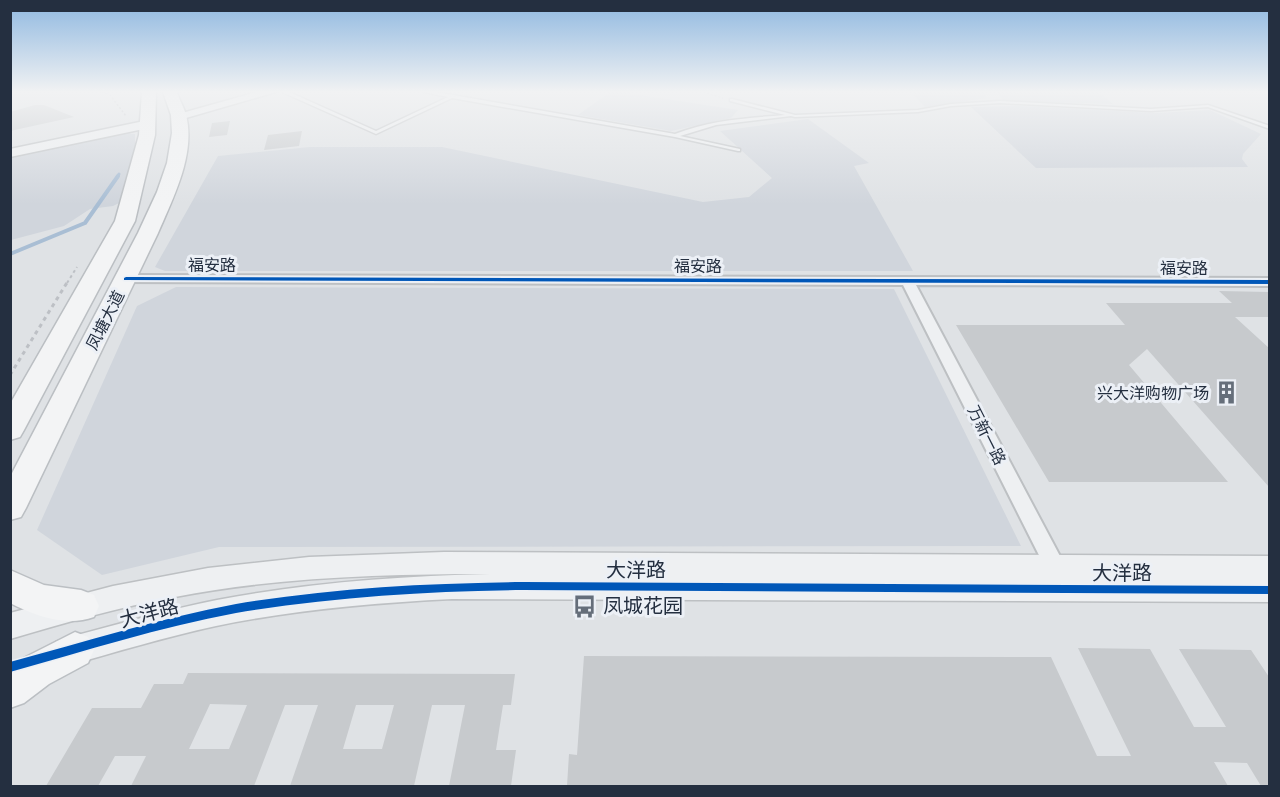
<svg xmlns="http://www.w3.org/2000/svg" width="1280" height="797" font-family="Arial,'Noto Sans SC',sans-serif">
<rect width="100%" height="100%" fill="#dfe2e5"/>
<path fill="#d0d5dc" d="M610 92H620L738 110 731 118 671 131 578 115Z
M911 92H982L987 98 925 107Z
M996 92H1098L1113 104 1004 101Z
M1020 106 1156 113 1210 110 1261 134 1243 154 1242 159 1248 167 1036 168 971 107Z
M808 119 869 163 854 166 913 271H165L155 267 218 156 310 147H442L703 202 749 197 772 178 720 131Z
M124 133 135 134V148L125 200 113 206 90 209 64 226 11 240V156Z
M176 287 894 289 1021 546 219 547 102 575 37 530 137 306Z"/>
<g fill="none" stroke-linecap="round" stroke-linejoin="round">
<path stroke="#a9bed4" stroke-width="3" d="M117 177 119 174"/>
<path stroke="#a9bed4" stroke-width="4" d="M10 254 85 223 118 176"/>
</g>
<path fill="#c7cacd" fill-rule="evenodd" d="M35 105H44L74 117 10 131V112Z
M230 121 227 135 209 137 212 123Z
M302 131 299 146 264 150 268 135Z
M1219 291 1269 292V317H1235L1269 348V487L1147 349 1129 365 1228 482H1049L956 325H1125L1106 303H1232Z
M1078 648 1150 649 1194 727H1226L1179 649 1251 650 1269 677V786H1261L1247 763 1214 762 1228 786H567L569 754 577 755 584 656 1051 657 1097 756H1131Z
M188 673 515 674 511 705H503L496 750H516L511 786H449L465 705H432L414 786H290L318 705H285L254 786H131L146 756H115L98 786H46L92 708H141L154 684H183ZM210 704 247 705 229 749H189ZM356 705H394L382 749H343Z"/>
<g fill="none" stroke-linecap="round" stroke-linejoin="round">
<defs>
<path id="service" d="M282 92H289L376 131 448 97 424 92H436L675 134C710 120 747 118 785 115L730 101V99H732L795 115 918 110 951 104 1000 101 1151 109 1208 105 1270 126V129L1208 107 1151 111 1000 103 951 106 918 112 795 117 791 116 716 125 680 136 740 149V151H738L675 137 452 98 376 134Z"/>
<path id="minor" d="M126 275 1270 278V286L916 285 1070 575 1066 581 1059 584 1052 581 903 285 121 282 119 279Z"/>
<path id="tertiary" d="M257 92H276L179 120 173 117 175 115Z
M149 120 153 121V127L10 157V149Z
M444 552 1270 556V602L452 599C373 603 293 610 216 626 165 637 116 652 66 666L56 662 51 652 56 642 66 638C116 625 166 610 217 600 306 583 399 576 490 574 385 574 278 577 175 597 119 607 65 623 10 639V613L113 586 208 568 309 557Z"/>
<path id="primary" d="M142 92H156L155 135 135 221 24 430 20 437 10 440V404L115 221 139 135Z
M163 92H177C179 100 184 107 186 115 196 154 173 198 158 233L26 508 21 517 10 520V477L138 233 157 192 167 163 172 133 171 115Z
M10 570 44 585 81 590 94 595 99 606 94 617C66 627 35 616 10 603Z
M75 632 88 637 94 650 88 663 49 684 24 703 10 708V665Z"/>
</defs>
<use href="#service" stroke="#bdc0c3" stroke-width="3"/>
<use href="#minor" stroke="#bdc0c3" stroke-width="4"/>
<use href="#tertiary" stroke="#bdc0c3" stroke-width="3"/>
<use href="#primary" stroke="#bbbfc3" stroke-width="3"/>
<path stroke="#bdc0c5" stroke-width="1.5" stroke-dasharray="2 2" stroke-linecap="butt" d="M102 92 110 95 126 116
M703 92 723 98"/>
<path stroke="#bdc0c5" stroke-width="2" stroke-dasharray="3 3" stroke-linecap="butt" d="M67 283 77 267"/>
<path stroke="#bdc0c5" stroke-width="3" stroke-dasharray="4 4" stroke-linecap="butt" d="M10 375 68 281"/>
<use href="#service" fill="#eef0f2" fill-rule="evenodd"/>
<use href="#minor" fill="#eef0f2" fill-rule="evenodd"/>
<use href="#tertiary" fill="#eef0f2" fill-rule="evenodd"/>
<use href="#primary" fill="#f3f4f5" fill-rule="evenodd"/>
<defs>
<path id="cycleway" d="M126 277 1270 280V284L124 280V278Z
M523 582 1270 586V594L523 590C427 591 331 597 236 613 160 627 85 651 10 672V662C85 642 160 618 236 604 331 588 427 583 523 582Z"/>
</defs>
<use href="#cycleway" stroke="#ecf0f6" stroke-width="3"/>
<use href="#cycleway" fill="#0057b8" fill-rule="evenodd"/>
</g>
<linearGradient id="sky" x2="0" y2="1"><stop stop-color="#8fb8e0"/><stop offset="0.45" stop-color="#f1f2f3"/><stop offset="1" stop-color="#f1f2f3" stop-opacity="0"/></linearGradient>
<rect width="1280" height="204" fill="url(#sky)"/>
<defs>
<symbol id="building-bare" viewBox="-9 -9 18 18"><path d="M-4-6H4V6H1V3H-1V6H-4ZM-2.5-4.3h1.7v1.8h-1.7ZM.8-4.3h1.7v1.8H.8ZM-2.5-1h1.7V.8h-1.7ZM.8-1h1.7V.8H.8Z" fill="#656e7a" stroke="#ecf0f6" stroke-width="2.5" paint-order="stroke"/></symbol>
<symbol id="bus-bare" viewBox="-9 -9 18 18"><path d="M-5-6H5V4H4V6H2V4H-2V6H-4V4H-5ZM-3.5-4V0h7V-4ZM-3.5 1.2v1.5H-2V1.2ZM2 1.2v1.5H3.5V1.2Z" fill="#656e7a" stroke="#ecf0f6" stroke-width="2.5" paint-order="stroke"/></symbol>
</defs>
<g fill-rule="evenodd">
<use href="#building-bare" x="1210" y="376" width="33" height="33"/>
<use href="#bus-bare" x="568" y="590" width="33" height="33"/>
</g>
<g text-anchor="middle" stroke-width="6" stroke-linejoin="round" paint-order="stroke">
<g font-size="16" fill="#242f40" stroke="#ecf0f6">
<text x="212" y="271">福安路</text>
<text x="698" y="272">福安路</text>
<text x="1184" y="274">福安路</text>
<text transform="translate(105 320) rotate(-63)" y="6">凤塘大道</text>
<text transform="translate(987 435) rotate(63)" y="6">万新一路</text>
</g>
<g font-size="16" fill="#242f40" stroke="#ecf0f6" text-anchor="end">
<text x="1209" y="399">兴大洋购物广场</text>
</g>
<g font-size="20" fill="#242f40" stroke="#ecf0f6">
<text x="636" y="577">大洋路</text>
<text x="1122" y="580">大洋路</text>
<text transform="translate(149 613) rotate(-15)" y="7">大洋路</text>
</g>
<g font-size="20" fill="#242f40" stroke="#ecf0f6" text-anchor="start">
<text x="603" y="613">凤城花园</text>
</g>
</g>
<rect width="1280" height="797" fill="none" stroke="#242f40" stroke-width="24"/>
</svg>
